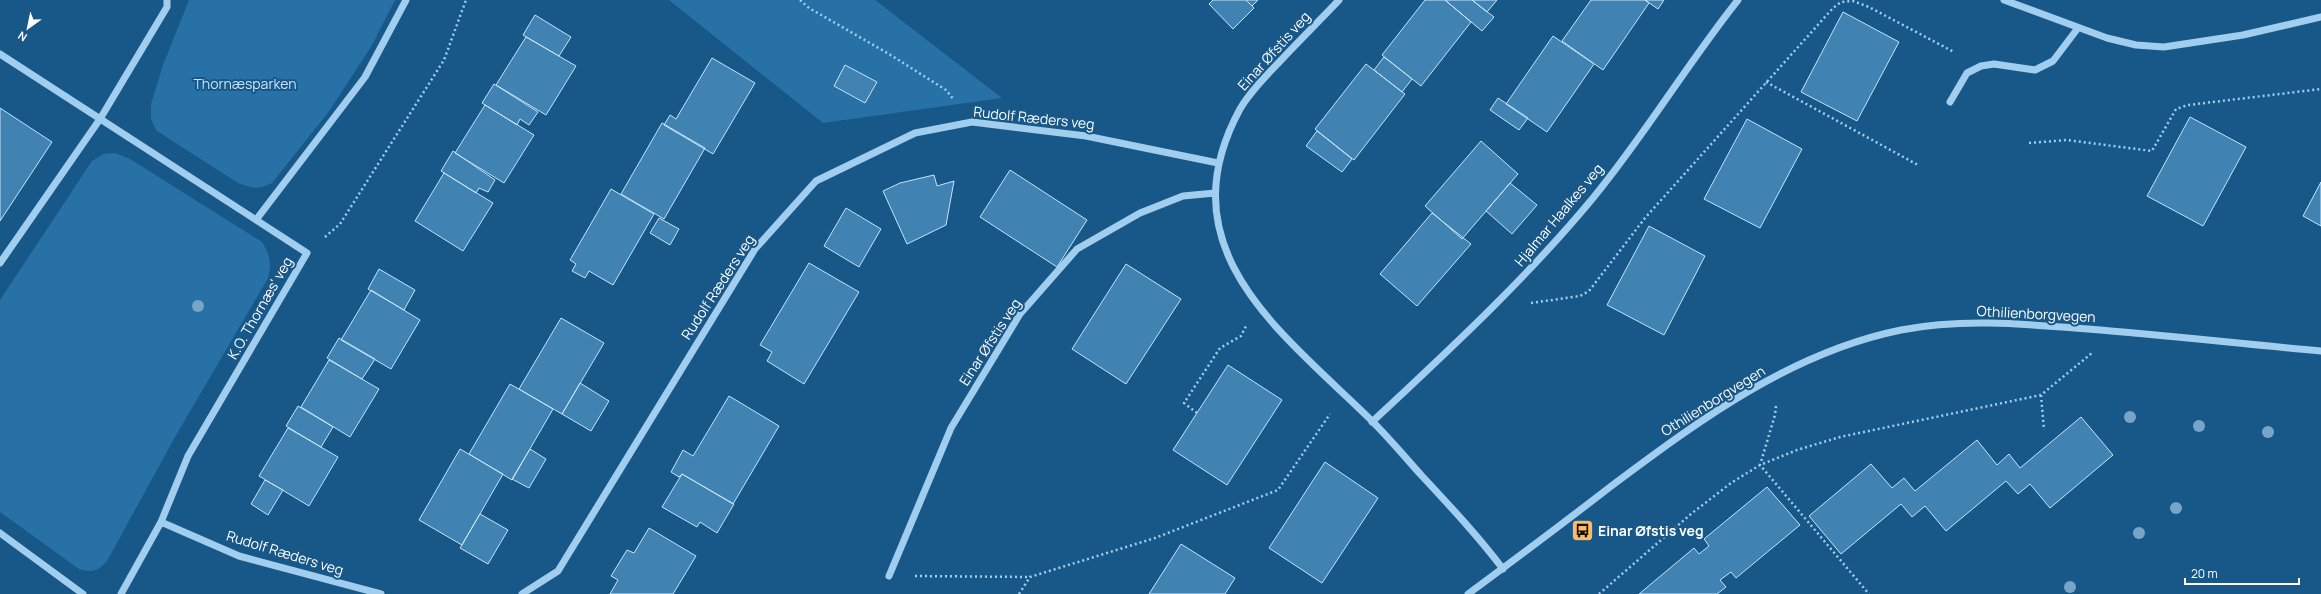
<svg xmlns="http://www.w3.org/2000/svg" width="2321" height="594" font-family="Manrope,sans-serif">
<rect width="100%" height="100%" fill="#185889"/>
<path fill="#2871a6" d="M189 0H395L372 45 330 110 272 183C258 190 252 188 238 183L157 131 151 120V104L163 65Z
M669 0H875L1002 98 823 123Z
M115 153 130 159 262 242C270 255 272 263 268 278L175 437 107 561C98 571 93 573 79 569L0 512V300L92 161 104 154Z"/>
<path fill="#4082b2" stroke="#c6e4fa" d="M1213 0H1246L1254 8 1233 29 1209 4Z
M1246 0H1258L1252 6Z
M1425 0H1445L1471 22 1421 86 1382 55Z
M1445 0H1472L1494 17 1482 31Z
M1472 0H1497L1487 12Z
M1591 0H1645L1649 3 1603 70 1562 41Z
M1645 0H1664L1658 9Z
M1843 12 1899 42 1857 121 1801 92Z
M535 15 571 37 559 56 523 35Z
M1553 36 1594 64 1547 132 1506 104Z
M526 37 576 66 546 115 496 85Z
M1384 57 1412 79 1402 92 1374 70Z
M712 58 755 83 713 154 664 125 670 115 676 119Z
M1366 64 1405 94 1354 160 1315 129Z
M845 65 877 82 865 103 834 86Z
M494 84 538 112 529 125 520 119 517 125 482 103Z
M1498 98 1528 118 1519 130 1490 110Z
M485 105 534 135 504 183 455 153Z
M0 108 52 142 0 221Z
M2190 117 2246 147 2203 226 2147 196Z
M1747 119 1802 149 1760 228 1704 199Z
M662 123 705 148 664 219 621 194Z
M1317 131 1352 159 1342 172 1306 146Z
M1481 141 1518 174 1462 239 1425 206Z
M453 151 495 180 488 192 479 188 476 193 441 171Z
M1010 170 1087 220 1057 267 980 217Z
M444 173 493 203 463 251 415 221Z
M934 175 937 186 954 181 946 225 907 244 883 191 900 183Z
M2321 182V226L2303 216Z
M1510 183 1537 205 1512 234 1486 211Z
M611 189 654 214 613 285 589 271 585 278 572 271 576 264 570 260Z
M846 208 881 229 859 267 824 246Z
M1432 213 1471 244 1417 306 1380 274Z
M659 218 679 229 670 245 650 233Z
M1649 226 1705 256 1664 335 1607 305Z
M809 263 859 292 804 384 767 361 772 352 760 345Z
M1126 264 1181 299 1126 384 1072 349Z
M379 269 415 290 404 310 368 289Z
M371 290 420 320 391 369 341 340Z
M561 318 604 343 562 414 519 389Z
M339 338 375 359 362 379 327 358Z
M329 360 379 389 350 437 301 407Z
M1228 365 1282 400 1227 485 1173 450Z
M580 383 609 401 591 431 562 414Z
M510 384 553 409 512 480 469 454Z
M729 396 779 426 733 504 682 474 679 477 671 472 683 450 693 456Z
M298 406 333 427 321 447 286 426Z
M2081 417 2113 455 2050 508 2030 484 2018 494 2006 481 1946 531 1925 506 1912 517 1901 504 1841 554 1809 516 1871 464 1892 488 1904 478 1915 491 1977 440 1997 465 2009 454 2020 468Z
M288 428 338 457 309 506 259 476Z
M460 449 503 474 462 545 419 520Z
M530 449 546 459 529 488 512 479Z
M1325 462 1378 498 1322 583 1269 548Z
M682 474 734 504 717 533 700 522 697 527 662 507Z
M265 480 283 490 268 515 251 504Z
M1767 487 1800 525 1736 578 1731 572 1720 580 1726 587 1717 594H1639L1694 548 1699 554 1709 546 1704 539Z
M480 514 508 530 488 564 460 548Z
M649 528 696 556 673 594H610L618 580 611 576 627 550 634 553Z
M1181 544 1235 578 1225 594H1149Z"/>
<g fill="none" stroke-linecap="round" stroke-linejoin="round">
<path stroke="#a1ceee" stroke-width="2.5" stroke-dasharray="2 3" stroke-linecap="butt" d="M800 0 809 8 889 54 946 90 954 100
M1766 82 1918 165
M2029 143 2067 140 2152 151 2176 109 2188 105 2321 89
M325 237 340 224 444 60 466 0
M1531 303 1580 296 1589 291 1645 218 1833 8 1841 2 1853 1 1869 7 1954 52
M2041 395 2044 430
M1776 406 1775 415 1760 465 1869 594
M1197 413 1184 403 1220 348 1241 336 1246 326
M915 576 1030 577
M1019 594 1030 577 1155 538 1278 490 1330 414
M1599 594 1691 514 1731 483 1760 465 1797 450 1840 437 2041 395 2092 353"/>
<path stroke="#a1ceee" stroke-width="7" d="M1339 0C1321 19 1302 38 1284 57 1269 73 1251 90 1240 109 1164 249 1281 332 1371 420 1389 438 1405 457 1422 476 1450 506 1478 536 1503 569
M2004 0 2107 38 2136 45 2164 47 2243 35 2321 17
M0 54 307 253 188 456 161 522 121 594
M1950 102 1967 73 1981 66 1994 64 2035 70 2053 61 2078 28
M256 220 365 77 406 0
M0 263 100 119 167 7V0
M1372 422C1449 350 1526 279 1593 198 1645 135 1687 64 1738 0
M161 522 239 556 381 594
M0 533 83 594
M889 576 951 428 1020 314 1077 249 1140 213 1183 196 1215 193
M522 594 558 571 755 249 816 181 915 133 972 122 1086 136 1218 163
M1468 594C1517 558 1566 521 1614 484 1701 419 1792 352 1901 330 1962 318 2025 324 2088 329 2165 335 2243 344 2321 351"/>
</g>
<g fill="#78a5c7">
<circle cx="198" cy="306" r="6"/>
<circle cx="2130" cy="417" r="6"/>
<circle cx="2199" cy="426" r="6"/>
<circle cx="2268" cy="432" r="6"/>
<circle cx="2176" cy="508" r="6"/>
<circle cx="2139" cy="533" r="6"/>
<circle cx="2070" cy="587" r="6"/>
</g>
<defs>
<symbol id="bus-square" viewBox="-11 -11 22 22"><rect x="-9" y="-9" width="18" height="18" rx="4" fill="#ffbb5d" stroke="#185889"/><path d="M-5-6H5V4H4V6H2V4H-2V6H-4V4H-5ZM-3.5-4V0h7V-4ZM-3.5 1.2v1.5H-2V1.2ZM2 1.2v1.5H3.5V1.2Z" fill="#111"/></symbol>
</defs>
<g fill-rule="evenodd">
<use href="#bus-square" x="1570" y="518" width="25" height="25"/>
</g>
<g text-anchor="middle" stroke-width="4" stroke-linejoin="round" paint-order="stroke">
<g font-size="14" fill="#fff" stroke="#185889">
<text transform="translate(1274 51) rotate(-48)" y="5">Einar Øfstis veg</text>
<text transform="translate(1034 118) rotate(6)" y="5">Rudolf Ræders veg</text>
<text transform="translate(1559 215) rotate(-50)" y="5">Hjalmar Haalkes veg</text>
<text transform="translate(718 287) rotate(-57)" y="5">Rudolf Ræders veg</text>
<text transform="translate(260 308) rotate(-60)" y="5">K.O. Thornæs' veg</text>
<text transform="translate(2036 314) rotate(3)" y="5">Othilienborgvegen</text>
<text transform="translate(990 342) rotate(-57)" y="5">Einar Øfstis veg</text>
<text transform="translate(1713 401) rotate(-32)" y="5">Othilienborgvegen</text>
<text transform="translate(285 553) rotate(17)" y="5">Rudolf Ræders veg</text>
</g>
<g font-size="14" fill="#c6e4fa" stroke="#185889">
<text x="245" y="89">Thornæsparken</text>
</g>
<g font-size="14" font-weight="bold" fill="#fff" stroke="#185889" text-anchor="start">
<text x="1598" y="536">Einar Øfstis veg</text>
</g>
</g>
<g transform="translate(28 28) rotate(213)" stroke="#185889" stroke-width="3" paint-order="stroke">
<path d="M0-3L7 15L0 10L-7 15Z" fill="#ffffff"/>
<text y="-6" font-size="11" font-weight="bold" text-anchor="middle" fill="#ffffff">N</text>
</g>
<path d="M2185 578v6h114v-6" fill="none" stroke="#ffffff" stroke-width="2"/>
<text x="2191" y="578" font-size="12" fill="#ffffff" stroke="#185889" stroke-width="3" paint-order="stroke">20 m</text>
</svg>
